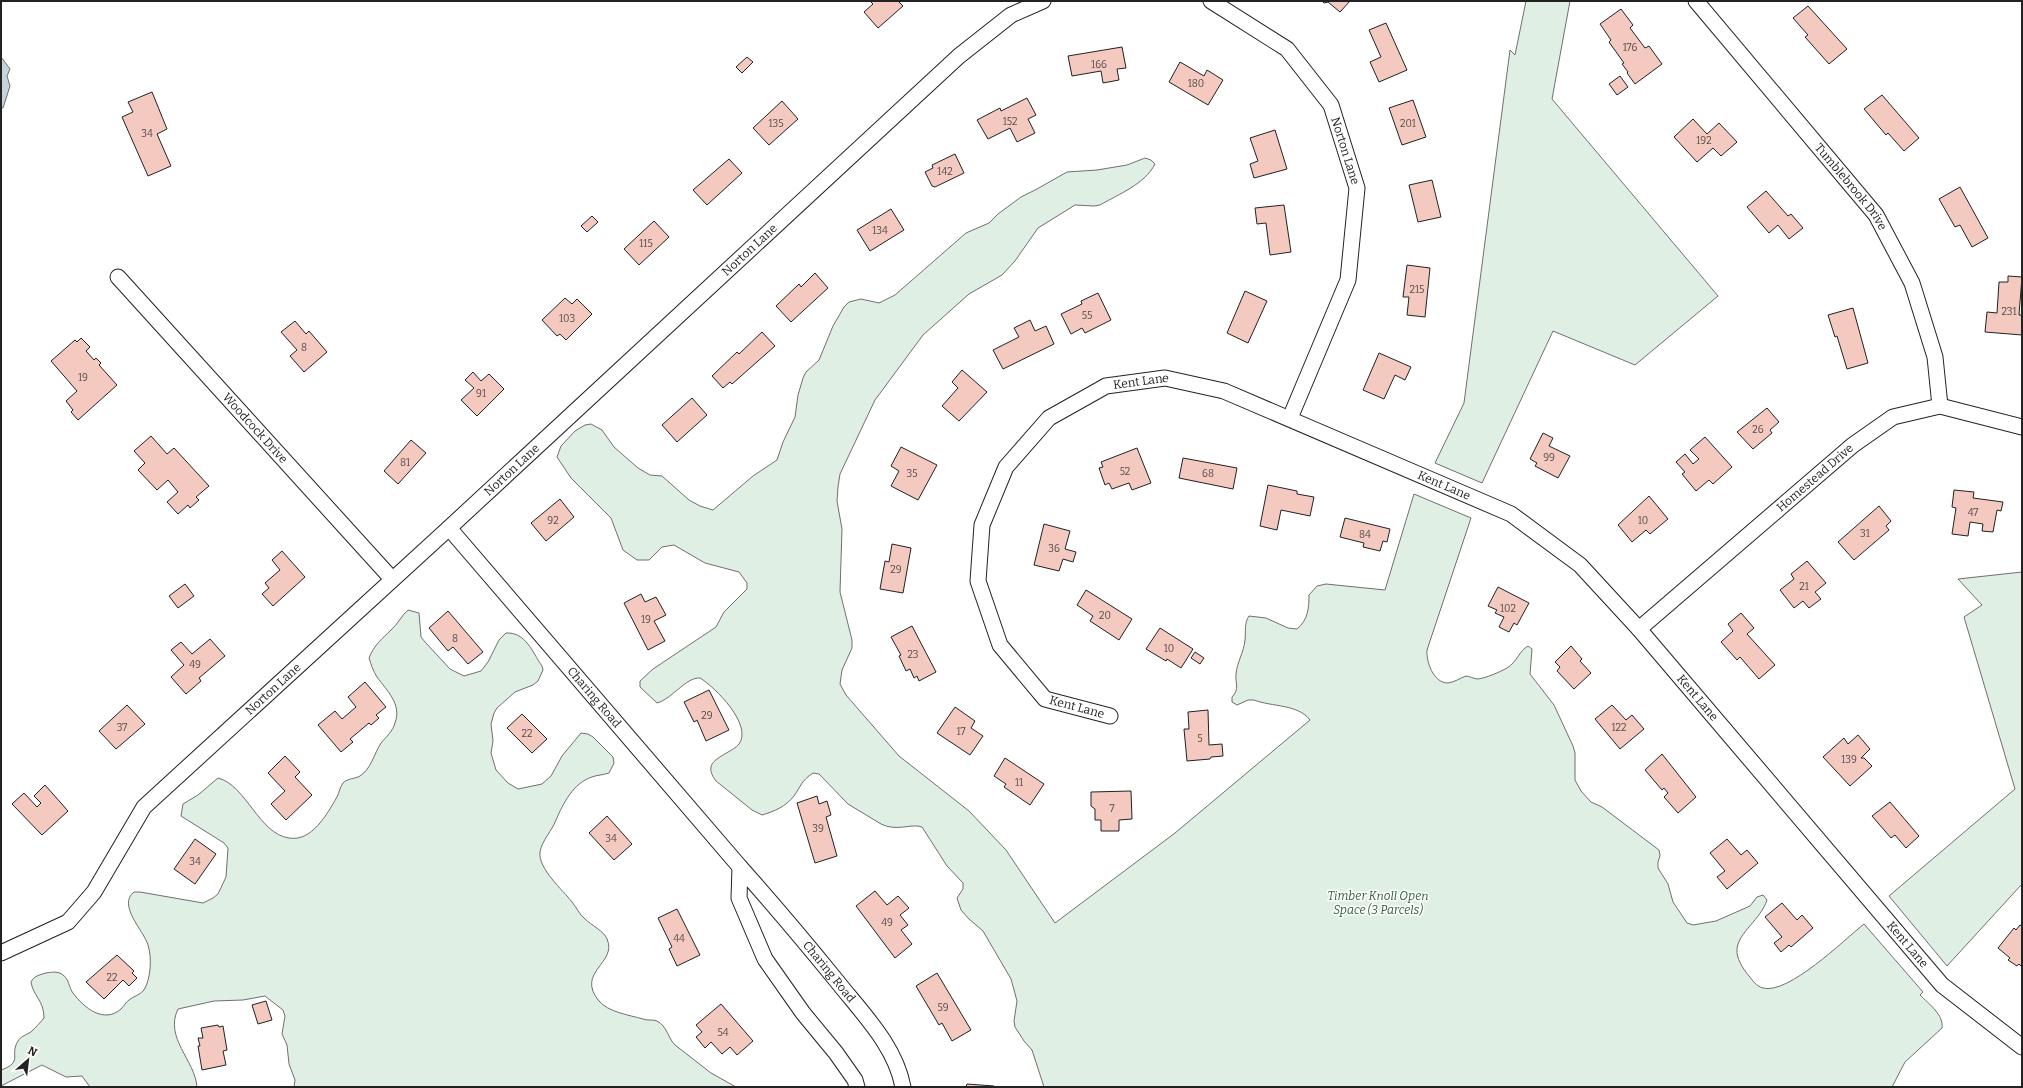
<svg xmlns="http://www.w3.org/2000/svg" width="2023" height="1088" font-family="Bitter,serif">
<rect width="100%" height="100%" fill="#fff"/>
<path fill="#e0efe3" stroke="#6f6f6f" d="M1526 1H1570L1552 99 1718 296 1635 365 1553 331 1482 483 1435 463 1464 403 1510 50 1515 55Z
M1145 158 1151 160 1155 164C1145 184 1119 194 1100 205L1094 206 1075 205 1038 228 1015 261 1002 275 969 294 923 335 875 400 840 474 838 487 837 501 842 529 840 592 852 640V648L842 670 840 684 846 695 899 756 969 811 1006 850 1055 923 1175 833 1310 720C1298 704 1272 707 1254 700H1248L1237 705 1232 702V697C1240 689 1235 683 1236 674 1237 662 1244 652 1245 640 1246 632 1244 623 1249 616L1266 618 1288 628 1297 629C1308 620 1309 608 1309 595L1317 586 1326 584 1385 590 1414 494 1471 518 1427 650C1426 661 1433 683 1448 683 1455 682 1460 678 1466 676 1469 676 1474 679 1478 679 1486 678 1500 672 1507 668 1517 662 1519 651 1528 646L1532 649 1530 674 1554 705 1573 746 1575 753V780L1581 791 1591 802 1602 807 1659 850 1660 856 1658 862V868L1668 884 1673 902 1687 923 1693 925 1716 921 1750 906 1757 897 1763 895 1767 900C1761 919 1738 933 1737 949 1736 958 1743 969 1749 976 1753 981 1756 986 1763 988 1788 995 1844 940 1864 924L1923 992 1920 995C1929 1004 1944 1015 1942 1028L1905 1062 1892 1087H1044L1032 1050 1024 1041 1015 1027 1014 1021 1017 1001 1011 979 983 931 969 919 961 910 957 898 963 889V883L947 866 922 827C912 823 896 832 881 824L848 804 819 774 813 773C801 781 801 786 794 796 785 807 775 811 762 815L752 810 716 781C713 777 710 772 711 767 712 758 734 751 739 744 753 725 715 687 700 678 686 677 672 699 657 703L640 687V681L653 669 716 627 724 612 747 589V583L739 572 705 563 674 545 662 547 649 560H637L623 550 611 518 571 478 557 457 561 446 575 431 585 425 591 424 602 430 614 447 638 468 650 475 662 476 689 500 700 506 713 510 753 476 777 460 783 442 795 417 798 395 803 378 806 372 819 360 833 326 844 307 849 302 861 299 879 303 895 295 966 233 989 223 998 214 1021 197 1037 189 1067 172 1097 170 1127 165Z
M2022 572V884L1947 966 1889 896 2015 789 1964 617 1982 605 1958 579Z
M408 610 419 613 421 637 425 642 450 669 464 676 481 671 488 662 499 640 506 633C526 632 532 652 542 666L543 670 538 681 533 685 515 692 497 708 494 713 491 724 493 741 491 753 496 770 508 783 518 789 542 784 551 776 562 756 581 733 588 734 593 737 613 757 614 763 609 773C603 775 597 775 592 777 573 783 563 804 556 820 552 831 542 840 540 852 538 869 563 890 572 902 577 908 579 914 585 919 591 925 604 931 607 939 618 963 575 972 599 1001 608 1012 629 1015 643 1019 648 1021 652 1019 657 1021 667 1026 668 1038 675 1045L711 1073 736 1087H294L295 1080 289 1064 287 1045 282 1034 285 1016 283 1010 265 996 243 1000 214 1001 178 1009C164 1038 195 1060 197 1087H90L82 1076 66 1077 42 1065 1 1086V1070C24 1062 9 1055 18 1041 21 1036 26 1035 31 1032 35 1028 40 1023 44 1018 44 1000 33 996 31 982 34 976 39 975 46 973 52 972 58 971 63 975 69 979 69 988 73 993 84 1008 104 1024 121 1009 124 1006 126 1002 129 1000 134 996 140 995 144 990 151 978 152 958 148 945 144 931 117 905 134 892H140L203 903 213 898 218 894 226 877 228 848 224 843 181 816 183 804 198 795 218 778C246 785 259 834 289 838 312 842 327 814 337 797 339 793 340 787 343 783 348 778 355 779 360 776 371 769 374 754 381 743 386 737 393 731 395 723 402 704 387 691 377 677 373 671 371 664 369 658 374 645 382 639 391 630 398 624 401 616 408 610Z"/>
<path fill="#c7d3dd" stroke="#6f6f6f" d="M1 57 10 69 7 76 10 86 3 108H1Z"/>
<path fill="#f3c9c0" stroke="#222" d="M870 1H898L903 6 878 28 864 12 873 4Z
M1322 1H1350L1340 12 1328 2 1324 3Z
M1808 6 1847 49 1829 64 1805 37 1808 35 1793 18Z
M1621 9 1633 25 1630 28 1645 48 1649 46 1662 64 1635 84 1627 73 1628 72 1622 64 1624 63 1609 42 1611 40 1600 24Z
M1386 23 1407 70 1379 82 1370 62 1381 57 1369 30Z
M1122 47 1126 68 1117 69 1119 80 1103 83 1101 71 1072 76 1068 56Z
M747 57 753 62 742 73 736 67Z
M1180 62 1204 76 1207 70 1223 80 1208 105 1169 82Z
M1620 76 1628 87 1617 95 1609 84Z
M152 92 167 129 157 134 171 166 148 176 122 117 133 112 128 102Z
M1882 95 1919 138 1904 151 1888 133 1886 135 1864 109Z
M1027 98 1036 115 1028 119 1035 133 1017 142 1010 128 988 139 977 120 1000 108 1001 111Z
M1413 100 1426 137 1402 145 1389 108Z
M782 101 798 119 769 145 753 128Z
M1693 119 1707 134 1719 123 1737 142 1721 156 1713 148 1697 162 1674 137Z
M1275 130 1287 169 1254 178 1250 164 1258 161 1250 138Z
M955 154 964 173 935 187 932 186 925 172 933 168 932 165Z
M729 159 742 173 707 205 693 190Z
M1432 180 1441 217 1418 222 1409 185Z
M1960 187 1988 238 1972 247 1960 225 1955 227 1939 199Z
M1766 191 1788 216 1791 214 1803 228 1789 239 1778 225 1769 233 1747 207Z
M1284 205 1291 252 1270 255 1266 223 1257 224 1255 208Z
M891 209 904 230 870 251 857 230Z
M592 216 598 222 587 232 581 226Z
M654 221 669 237 639 265 624 249Z
M1407 265 1430 268 1425 317 1407 315 1409 297H1403Z
M815 273 828 288 791 322 776 306 799 284 801 287Z
M2008 276 2022 277 2019 315H2022V335L1985 332 1987 312 1997 313 1999 282H2008Z
M1245 291 1267 301 1248 343 1227 333Z
M1098 293 1111 320 1085 333 1082 328 1071 334 1061 314 1082 304 1081 301Z
M565 298 572 304 577 299 592 314 566 340 560 334 557 336 542 320Z
M1853 308 1868 363 1847 369 1837 336 1835 337 1828 315Z
M1030 320 1035 331 1046 326 1054 344 1003 369 993 350 1019 337 1014 328Z
M295 321 306 334 309 331 327 352 304 372 290 356 297 350 281 332Z
M762 332 775 346 732 384 730 382 723 388 712 376 737 352 739 354Z
M81 338 90 347 86 351 94 360 96 358 101 363 99 365 117 385 78 420 71 412 73 410 66 401 77 391 51 361 75 340 77 342Z
M1379 353 1411 367 1405 380 1395 375 1384 399 1363 390Z
M962 370 987 392 959 421 942 406 958 388 952 382Z
M473 372 481 381 489 374 504 389 477 416 461 400 474 388 465 380Z
M692 398 707 415 677 442 662 425Z
M1767 408 1779 422 1770 430 1772 433 1753 449 1737 432Z
M1543 433 1553 438 1549 446 1570 456 1558 478 1535 466 1537 463 1530 459Z
M151 436 167 454 174 448 209 486 196 497 199 500 190 508 188 505 178 514 167 502 178 492 168 480 157 490 138 470 145 463 134 451Z
M1705 437 1732 467 1713 484 1709 480 1696 491 1682 474 1685 472 1676 462 1685 454 1693 464 1699 459 1690 450Z
M411 440 426 453 398 484 384 471Z
M901 447 937 465 918 500 891 486 899 471 891 466Z
M1137 448 1151 483 1132 490 1129 483 1112 489 1109 483 1105 485 1099 468 1103 467 1101 462Z
M1183 458 1237 468 1233 489 1179 478Z
M1268 485 1297 491V494L1314 497 1310 516 1281 510 1277 530 1260 526Z
M1954 490 1974 492 1973 498 2003 502 2001 511 1997 510 1993 532 1982 531 1983 524 1970 522 1968 536 1952 534 1956 508 1952 507Z
M1649 496 1668 519 1650 534 1646 530 1632 542 1618 525Z
M560 499 574 517 546 541 531 523Z
M1879 506 1891 521 1886 526 1889 530 1854 560 1838 542Z
M1345 518 1390 529 1387 542 1383 541 1380 551 1363 547 1364 543 1340 537Z
M1044 524 1070 531 1065 549 1076 552 1073 562 1063 559 1059 571 1034 565Z
M892 544 911 548 903 593 880 589 885 561 889 562Z
M282 551 305 577 273 606 262 594 269 588 265 583 280 570 272 560Z
M1807 561 1826 583 1815 592 1821 599 1809 608 1803 601 1794 608 1780 590 1794 579 1791 574Z
M185 584 194 596 178 608 169 596Z
M1498 587 1529 603 1517 625 1514 623 1509 632 1499 627 1504 617 1495 613 1497 610 1488 606Z
M1086 590 1132 619 1119 640 1090 621 1093 616 1077 605Z
M641 594 645 602 656 597 666 615 654 621 665 641 648 650 624 603Z
M448 611 483 652 468 664 453 647 448 651 429 628Z
M1741 613 1754 628 1747 634 1775 665 1759 679 1740 657 1737 660 1721 642 1733 631 1728 624Z
M912 626 936 672 919 681 917 676 914 678 910 669 906 671 899 656 901 655 891 637Z
M1160 628 1193 649 1181 668 1167 659 1166 661 1146 649Z
M210 639 225 656 199 678 201 681 186 694 171 677 184 665 171 650 181 642 192 654Z
M1571 646 1582 659 1580 661 1591 673 1574 689 1557 671 1560 667 1555 662Z
M1195 652 1204 658 1200 664 1191 658Z
M365 682 386 707 376 715 379 718 371 725 369 723 350 739 353 742 341 752 318 725 335 711 342 719 356 707 348 697Z
M709 690 729 730 706 741 697 720 694 722 684 702Z
M127 705 145 724 116 749 99 731Z
M1612 705 1626 720 1632 715 1644 729 1620 749 1595 719Z
M955 707 975 721 971 728 983 736 970 755 937 733Z
M1208 710 1209 745 1222 744 1223 756 1211 757 1210 759 1187 761 1184 729H1189L1188 712Z
M522 714 547 739 532 753 507 728Z
M1858 735 1870 749 1861 758H1864L1872 766 1850 786 1823 757 1844 738 1848 744Z
M1662 754 1696 797 1678 813 1664 797 1668 793 1664 788 1662 790 1645 770Z
M285 756 300 772 295 777 312 795 286 820 271 804 285 791 268 773Z
M1005 758 1044 784 1030 805 1004 787 1006 784 994 776Z
M45 785 68 811 42 835 12 804 24 793 37 807 41 803 34 796Z
M1131 791 1132 819 1119 820V831H1101V820H1095V809L1091 806V792Z
M817 796 819 804 827 801 831 815 826 817 837 856 815 863 797 803Z
M1890 802 1919 836 1906 848 1895 835 1891 838 1872 816Z
M607 816 632 844 614 860 589 833Z
M195 839 216 854 195 884 174 869Z
M1727 839 1741 855 1747 850 1758 863 1727 889 1717 877 1725 871 1710 853Z
M875 891 887 905 898 896 909 908 900 915 908 925 901 930 912 944 895 958 856 906Z
M1782 903 1797 920 1802 915 1813 928 1791 947 1789 945 1781 952 1774 943 1782 937 1765 917Z
M677 909 700 955 677 966 669 949 672 947 658 918Z
M2020 925 2022 926V967L2019 964 2017 966 2008 960 2010 958 1998 948 2014 928 2016 930Z
M117 955 134 971 132 973 137 978 129 986 123 980 104 999 86 982Z
M937 973 971 1030 952 1041 942 1023 939 1025 916 986Z
M266 1001 272 1020 258 1024 252 1005Z
M721 1004 753 1041 737 1055 730 1047 722 1054 711 1042 705 1048 696 1037 702 1032 696 1025Z
M218 1025 219 1027 223 1026 227 1050 223 1051 226 1065 202 1070 198 1046H200L198 1038H203L201 1028Z
M967 1084 994 1086V1087H966Z"/>
<g fill="none" stroke-linecap="round" stroke-linejoin="round">
<defs>
<g id="minor">
<path id="s1" d="M1211 1 1287 49 1331 105 1357 188 1348 280 1290 418"/>
<path id="s2" d="M1696 1 1876 215 1912 283 1935 357 1940 406"/>
<path id="s3" d="M118 277 392 579"/>
<path id="s4" d="M449 528 740 867"/>
<path id="s5" d="M1639 629 1853 445 1893 417 1940 406 2022 427"/>
<path id="s6" d="M1110 716 1045 699 1000 645 978 581 982 525 1006 467 1049 418 1106 386 1165 378 1224 391 1511 514 1580 565 1639 629 1942 985 2022 1047"/>
<path id="s7" d="M1 953 68 922 94 892 144 807 449 528 959 56 1011 15 1043 1"/>
<path id="s8" d="M857 1087 855 1080 836 1053 803 1013 765 959 739 898 740 867C773 904 805 942 836 980 862 1013 895 1045 903 1087"/>
</g>
</defs>
<use href="#minor" stroke="#222" stroke-width="17"/>
<use href="#minor" stroke="#fff" stroke-width="15"/>
</g>
<g text-anchor="middle" stroke-width="3" stroke-linejoin="round" paint-order="stroke">
<g font-size="10" fill="#564c4a">
<text x="1630" y="51">176</text>
<text x="1099" y="68">166</text>
<text x="1196" y="87">180</text>
<text x="1010" y="125">152</text>
<text x="776" y="127">135</text>
<text x="1408" y="127">201</text>
<text x="147" y="137">34</text>
<text x="1704" y="144">192</text>
<text x="945" y="175">142</text>
<text x="880" y="234">134</text>
<text x="646" y="247">115</text>
<text x="1417" y="293">215</text>
<text x="2009" y="315">231</text>
<text x="1087" y="319">55</text>
<text x="567" y="322">103</text>
<text x="304" y="351">8</text>
<text x="83" y="381">19</text>
<text x="481" y="397">91</text>
<text x="1758" y="433">26</text>
<text x="1549" y="461">99</text>
<text x="405" y="466">81</text>
<text x="1125" y="475">52</text>
<text x="912" y="477">35</text>
<text x="1208" y="477">68</text>
<text x="1973" y="516">47</text>
<text x="553" y="524">92</text>
<text x="1643" y="524">10</text>
<text x="1865" y="537">31</text>
<text x="1365" y="538">84</text>
<text x="1054" y="552">36</text>
<text x="896" y="573">29</text>
<text x="1804" y="590">21</text>
<text x="1508" y="612">102</text>
<text x="1105" y="619">20</text>
<text x="646" y="623">19</text>
<text x="455" y="642">8</text>
<text x="1169" y="652">10</text>
<text x="913" y="658">23</text>
<text x="195" y="668">49</text>
<text x="707" y="719">29</text>
<text x="122" y="731">37</text>
<text x="1619" y="731">122</text>
<text x="961" y="735">17</text>
<text x="527" y="737">22</text>
<text x="1200" y="742">5</text>
<text x="1849" y="763">139</text>
<text x="1019" y="786">11</text>
<text x="1112" y="812">7</text>
<text x="818" y="832">39</text>
<text x="611" y="842">34</text>
<text x="195" y="865">34</text>
<text x="887" y="926">49</text>
<text x="679" y="942">44</text>
<text x="112" y="981">22</text>
<text x="943" y="1011">59</text>
<text x="723" y="1036">54</text>
</g>
<g font-size="12" fill="#222" stroke="#fff">
<text dy="4" stroke="none"><textPath href="#s1" startOffset="209">Norton Lane</textPath></text>
<text dy="4" stroke="none"><textPath href="#s2" startOffset="242">Tumblebrook Drive</textPath></text>
<text dy="4" stroke="none"><textPath href="#s7" startOffset="1035">Norton Lane</textPath></text>
<text dy="4" stroke="none"><textPath href="#s6" startOffset="490">Kent Lane</textPath></text>
<text dy="4" stroke="none"><textPath href="#s3" startOffset="204">Woodcock Drive</textPath></text>
<text dy="4" stroke="none"><textPath href="#s7" startOffset="711">Norton Lane</textPath></text>
<text dy="4" stroke="none"><textPath href="#s5" startOffset="232">Homestead Drive</textPath></text>
<text dy="4" stroke="none"><textPath href="#s6" startOffset="814">Kent Lane</textPath></text>
<text dy="4" stroke="none"><textPath href="#s7" startOffset="387">Norton Lane</textPath></text>
<text dy="4" stroke="none"><textPath href="#s4" startOffset="223">Charing Road</textPath></text>
<text dy="4" stroke="none"><textPath href="#s6" startOffset="1150">Kent Lane</textPath></text>
<text transform="translate(1077 707) rotate(15)" y="4">Kent Lane</text>
<text dy="4" stroke="none"><textPath href="#s6" startOffset="1474">Kent Lane</textPath></text>
<text dy="4" stroke="none"><textPath href="#s8" startOffset="393">Charing Road</textPath></text>
</g>
<g font-size="12" font-style="italic" fill="#2f5e38" stroke="#fff">
<text x="1378" y="900">Timber Knoll Open<tspan x="1378" dy="14">Space (3 Parcels)</tspan></text>
</g>
</g>
<rect width="2023" height="1088" fill="none" stroke="#222222" stroke-width="4"/>
<g transform="translate(28 1060) rotate(28)" stroke="#ffffff" stroke-width="3" paint-order="stroke">
<path d="M0-3L7 15L0 10L-7 15Z" fill="#222222"/>
<text y="-6" font-size="11" font-weight="bold" text-anchor="middle" fill="#222222">N</text>
</g>
</svg>
